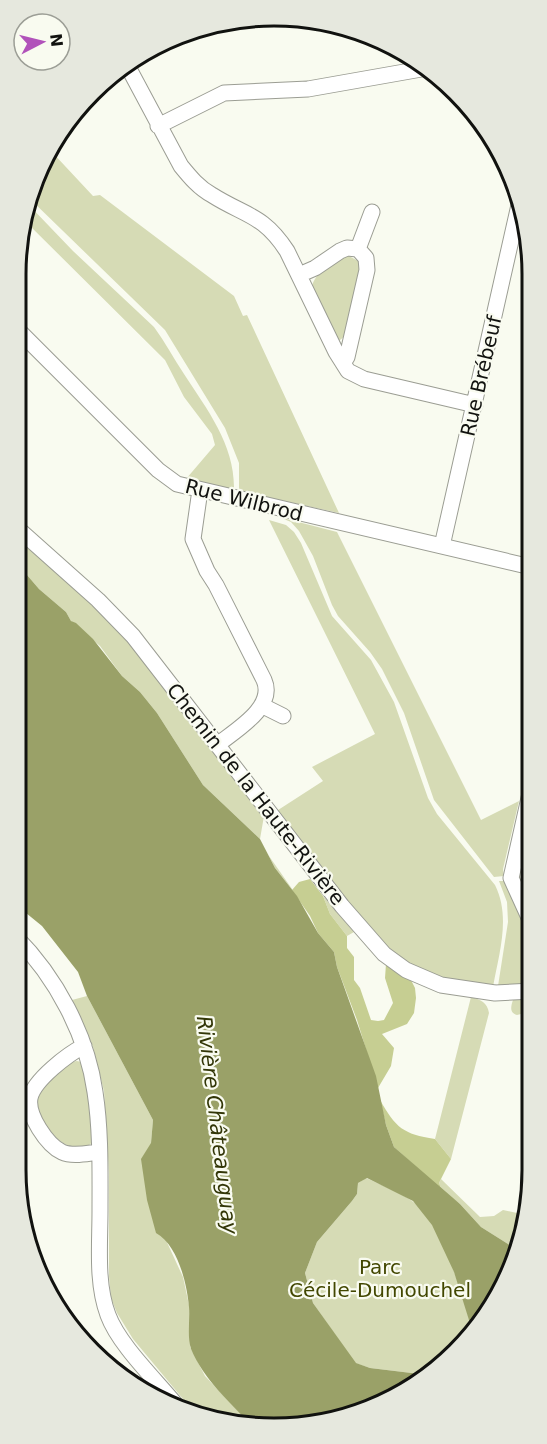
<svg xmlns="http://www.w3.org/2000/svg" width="547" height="1444" font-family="'DejaVu Sans',sans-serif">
<rect width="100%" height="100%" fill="#f9fbf0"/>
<path fill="#d6dbb5" d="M51 151 93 196 100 195 234 296 243 316 247 315 339 513 239 491V463L225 428 165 330 28 197Z
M26 202 73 251 154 327C165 342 174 359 184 374 208 411 235 445 234 490L186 479 215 445 212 434 184 397 165 360 22 218Z
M349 256 358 261 360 271 345 336 340 340H337L312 287C313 274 336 257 349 256Z
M279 517 337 532 481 820 519 801 503 869 504 876 494 877 434 800 404 713 382 669 370 652 338 616 332 605 313 556 299 531 291 522Z
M269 520 286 525 294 532 301 543 332 616 371 660 394 702 428 798 437 814 495 885C511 917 499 953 493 987L431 975 410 967 379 941 275 812 323 781 312 767 375 734Z
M15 534 91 604 132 645 264 816 260 839 269 856 297 896 275 868 260 839 203 785 157 713 140 692 122 676 100 646 71 621 66 612 39 589 27 575 15 568Z
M499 881H504L531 940 532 986H498L508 922 507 902Z
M323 896 354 932 347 936 330 914Z
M87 996 153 1120 151 1143 165 1238 183 1277 189 1305 190 1347 205 1376 252 1426 239 1427 193 1411 133 1339 117 1313 111 1298 109 1276V1173L104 1091 93 1047 72 1000Z
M471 997C481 1000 487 1002 489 1013L451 1159 435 1139Z
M532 997V1008L527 1005 521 1014 517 1015C509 1013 511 1006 513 1000Z
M77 1061 81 1062 87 1076 93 1142C71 1162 32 1123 38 1099 40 1091 48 1083 54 1077 61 1070 66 1062 77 1061Z
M366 1178C381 1185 398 1191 412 1201 443 1223 463 1297 473 1333L428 1375 370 1368 355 1363 313 1303 305 1273 317 1242 352 1201 357 1194 358 1183Z
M441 1179 480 1217 494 1216 503 1210 526 1215 523 1238 516 1251 513 1247 481 1227 460 1204 442 1190 439 1183Z"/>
<path fill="#c6ce92" d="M310 879 323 896 330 914 347 936V948L354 957V980L360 988 371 1020 378 1021 384 1020 393 1003 385 978 386 964 410 978 415 988 416 998 414 1013 407 1024 382 1034 394 1048 391 1066 378 1088 357 1020 337 967 334 952 318 933 310 916 292 890 299 882Z
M380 1100C396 1128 403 1134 435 1139L451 1159 439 1183 442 1190 394 1147 386 1125Z"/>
<path fill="#9aa168" d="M15 568 27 575 39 589 66 612 71 621 76 623 93 639 122 676 140 692 157 713 203 785 260 839 275 868 297 896 318 933 334 952 337 967 376 1076 386 1125 394 1147 460 1204 481 1227 513 1247 516 1251 479 1328 473 1333 454 1272 432 1225 413 1201 367 1178 358 1183 357 1194 352 1201 317 1242 305 1273 313 1303 356 1363 370 1368 428 1375 417 1386 324 1424 252 1426C230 1402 204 1380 191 1349 187 1337 190 1320 189 1307 187 1284 178 1245 156 1233L147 1200 141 1159 151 1143 153 1120 87 996 78 972 42 926 15 904Z"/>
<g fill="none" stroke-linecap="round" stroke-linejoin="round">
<defs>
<path id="minor" d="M127 65 181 166C190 177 199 188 212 195 245 216 263 214 287 251L336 352 348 371 364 379 475 405
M158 126 224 93 308 89 427 68
M358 249 372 212
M299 275 315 268 340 251 347 248 358 249 366 258 367 270 347 357 343 363
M15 327 158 470 177 484 531 567
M200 490 193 539 207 571 216 585 264 680C276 707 236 730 217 745
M15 526 98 600 133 636 342 906 384 954 406 970 441 985 495 993 532 991
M442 546 519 205
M263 706 283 716
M531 789 511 878 531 922
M15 936C56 977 87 1035 95 1092 101 1131 100 1172 100 1211 100 1245 96 1283 108 1315 119 1345 156 1380 177 1406
M84 1046C68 1054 34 1080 30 1098 27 1115 47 1145 62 1152 73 1157 88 1153 99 1152"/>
</defs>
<use href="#minor" stroke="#9b9d93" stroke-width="17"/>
<use href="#minor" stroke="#fff" stroke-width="15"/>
</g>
<g text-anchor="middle" stroke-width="4.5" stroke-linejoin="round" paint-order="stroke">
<g font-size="20" fill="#11120f" stroke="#f9fbf0">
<text transform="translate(481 376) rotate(-77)" y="7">Rue Brébeuf</text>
<text transform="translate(244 500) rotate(14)" y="7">Rue Wilbrod</text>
<text transform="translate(256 794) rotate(52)" y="7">Chemin de la Haute-Rivière</text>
</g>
<g font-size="20" fill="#424700" stroke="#f9fbf0">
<text x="380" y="1274">Parc<tspan x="380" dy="23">Cécile-Dumouchel</tspan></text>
</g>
<g font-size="21" font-style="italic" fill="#323607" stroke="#f9fbf0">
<text transform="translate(217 1125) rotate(83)" y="7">Rivière Châteauguay</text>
</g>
</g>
<path d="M0 0H547V1444H0ZM274 26H274A248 248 0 0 1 522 274V1170A248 248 0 0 1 274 1418H274A248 248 0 0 1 26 1170V274A248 248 0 0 1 274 26Z" fill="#e6e8de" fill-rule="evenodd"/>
<path fill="none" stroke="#11120f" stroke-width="3" d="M274 26H274A248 248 0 0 1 522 274V1170A248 248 0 0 1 274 1418H274A248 248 0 0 1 26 1170V274A248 248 0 0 1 274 26Z"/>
<g transform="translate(42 42) rotate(83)"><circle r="28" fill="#f9fbf0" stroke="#9c9e96" stroke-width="1.5"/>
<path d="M0-4.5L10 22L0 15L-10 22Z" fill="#b152ba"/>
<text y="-9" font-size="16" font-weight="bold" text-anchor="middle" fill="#11120f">N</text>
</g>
</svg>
